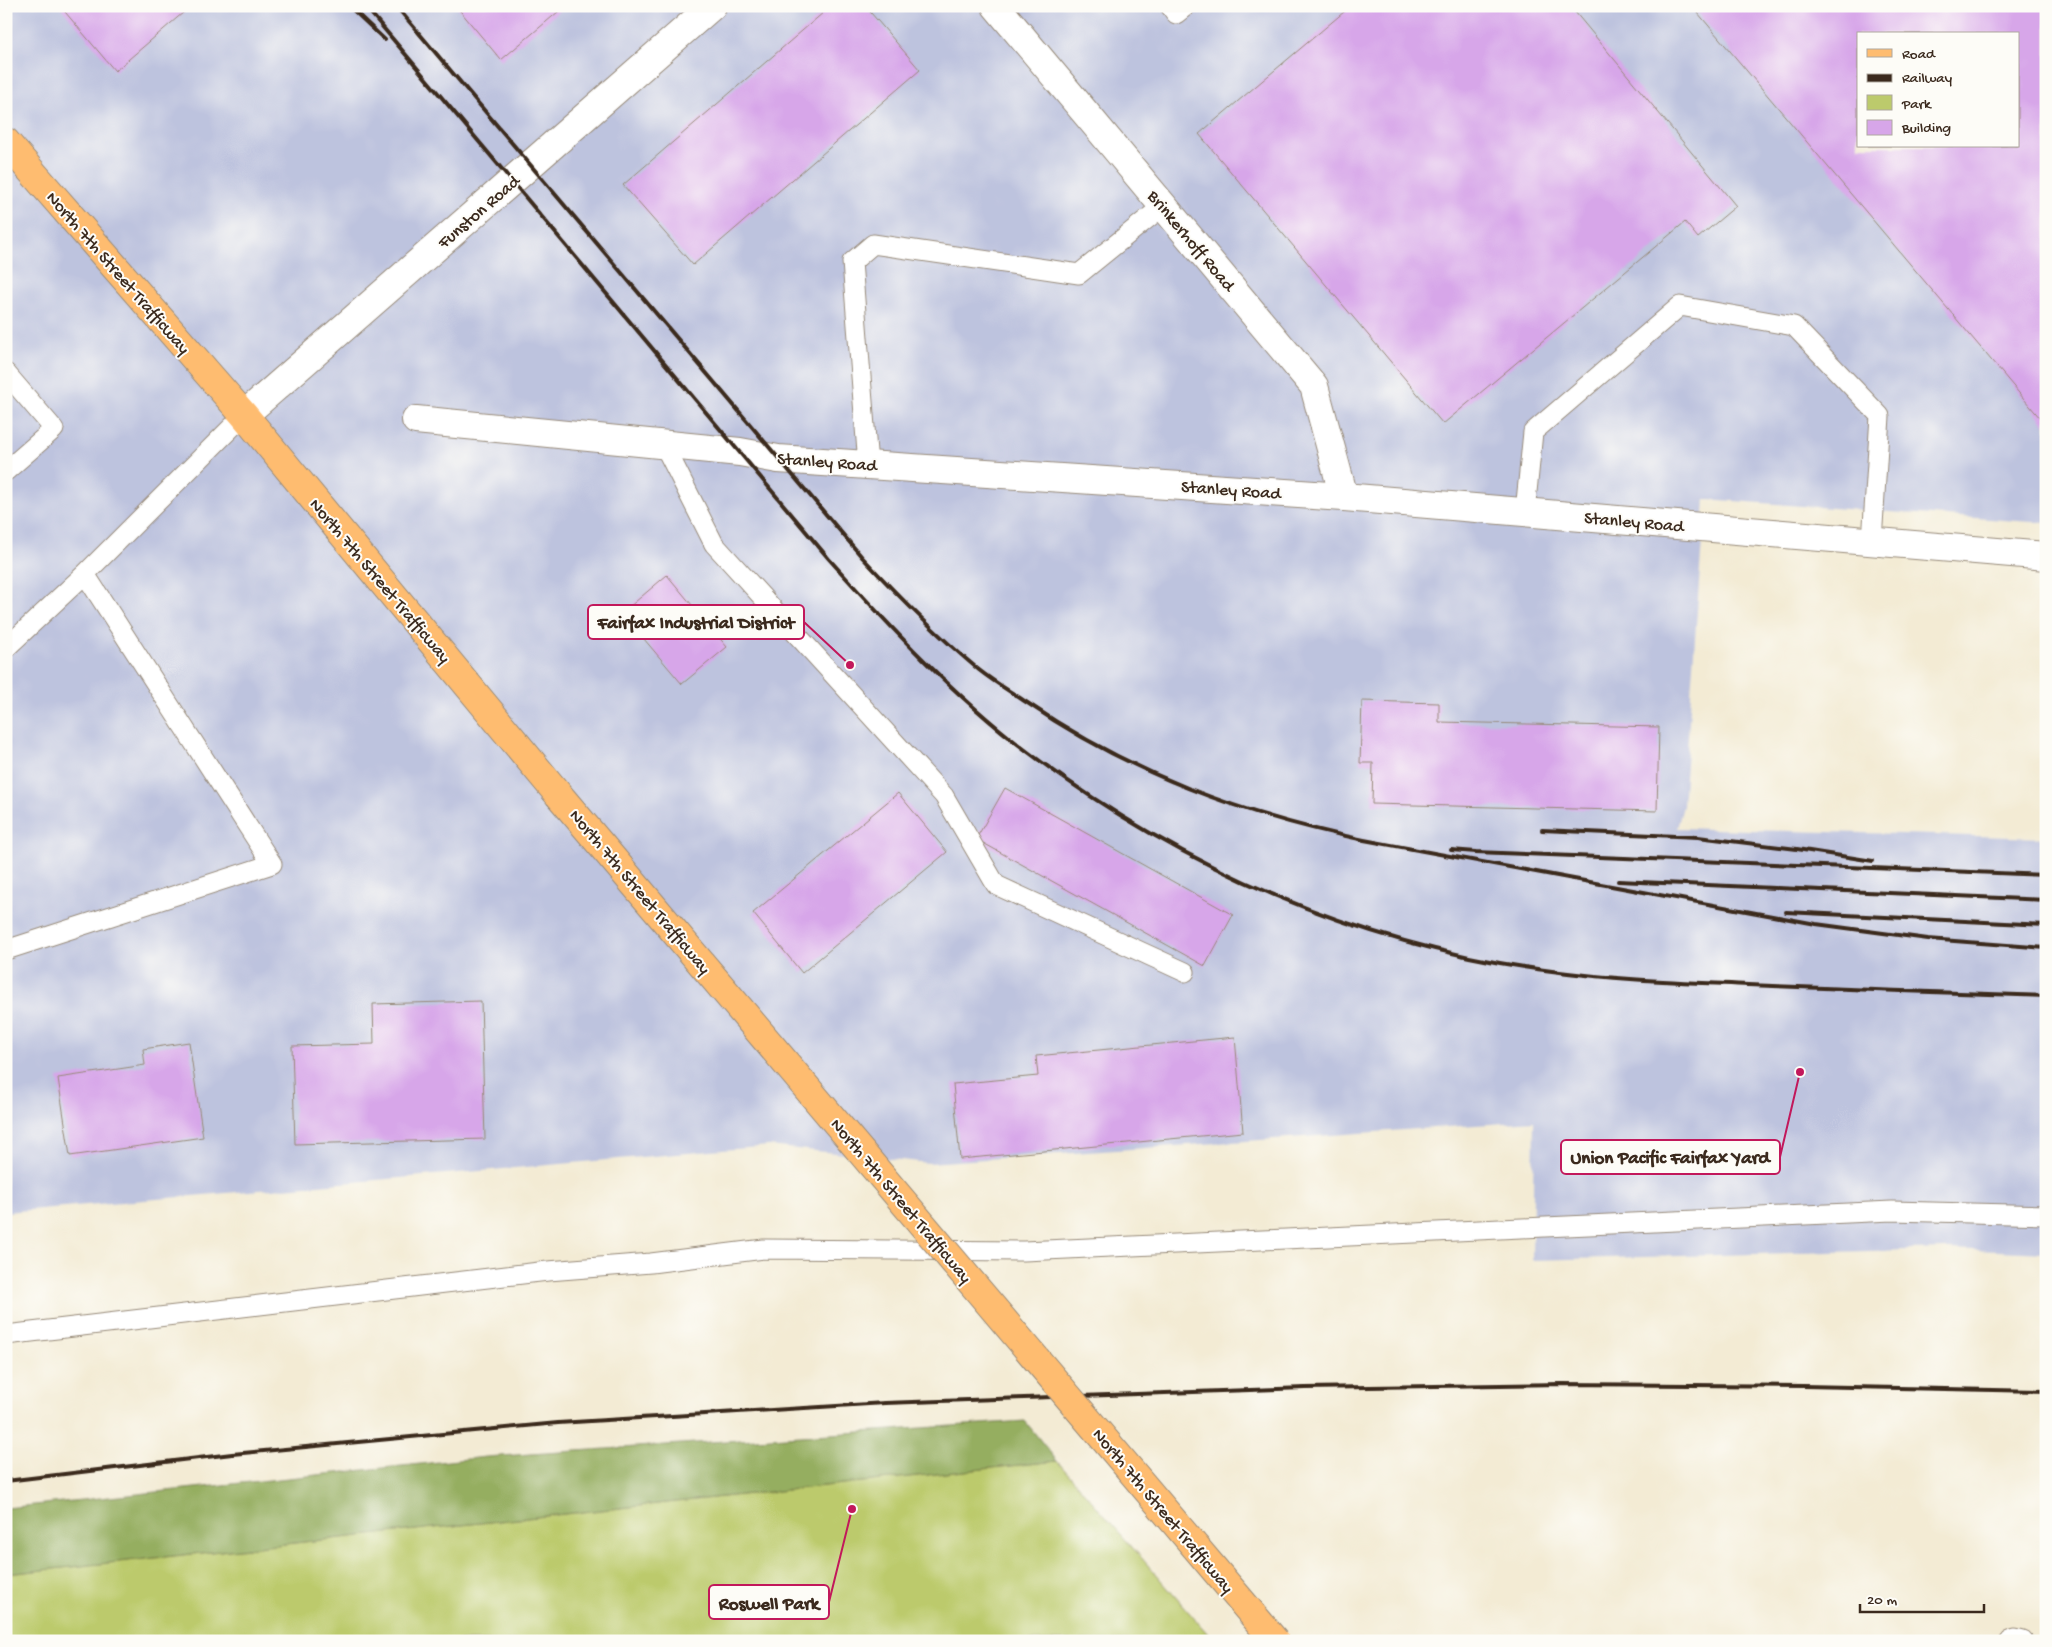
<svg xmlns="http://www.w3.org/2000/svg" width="2052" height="1647" font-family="'Gochi Hand',sans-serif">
<rect width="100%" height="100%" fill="#fdfcf7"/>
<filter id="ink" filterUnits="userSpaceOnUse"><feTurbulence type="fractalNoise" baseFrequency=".02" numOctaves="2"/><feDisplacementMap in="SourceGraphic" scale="10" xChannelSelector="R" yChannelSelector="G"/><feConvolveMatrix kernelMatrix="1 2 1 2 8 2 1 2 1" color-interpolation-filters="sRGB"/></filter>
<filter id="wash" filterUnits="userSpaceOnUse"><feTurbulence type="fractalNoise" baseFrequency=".0096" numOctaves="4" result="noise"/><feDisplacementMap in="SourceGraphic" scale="20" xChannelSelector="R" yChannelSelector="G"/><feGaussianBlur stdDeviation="1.12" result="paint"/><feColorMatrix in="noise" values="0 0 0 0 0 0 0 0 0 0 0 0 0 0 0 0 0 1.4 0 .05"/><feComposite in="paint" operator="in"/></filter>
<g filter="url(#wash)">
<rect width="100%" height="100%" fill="#f3ebd4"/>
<path fill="#bdc3de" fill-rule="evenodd" d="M6 6H2046V523L1705 499 1683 806 1677 828 2046 838V1253L1948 1249 1532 1260 1534 1121 929 1163 769 1146 6 1212ZM1858 34H2018V146H1858Z"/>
<path fill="#bcca6c" stroke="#7c7a45" d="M1057 1461 1214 1641H6V1574Z"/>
<path fill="#95ae60" stroke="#686c3f" d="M1025 1421 1057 1461 6 1574V1508L486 1457Z"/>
<g id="blocks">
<path fill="#d7a6e9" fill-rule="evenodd" d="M60 6H191L115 71Z
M456 6H565L501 60Z
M831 6H865L920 70 693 265 623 185Z
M1351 6H1570L1736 206 1698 238 1685 222 1443 424 1199 134Z
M1692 6H2046V425ZM1858 34H2018V146H1858Z
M667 575 727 647 682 684 622 613Z
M1362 701 1439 703V722L1659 727 1657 811 1372 804 1373 763H1360Z
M1005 788 1233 915 1205 966 976 839Z
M898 793 947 852 802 973 753 913Z
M481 1001 485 1139 295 1144 292 1046 374 1044 373 1004Z
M1235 1037 1243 1132 960 1159 953 1084 1038 1076 1036 1056Z
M189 1042 203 1137 70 1156 58 1078 145 1065 143 1049Z"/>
</g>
</g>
<g filter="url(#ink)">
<use href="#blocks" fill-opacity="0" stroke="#978a79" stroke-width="1"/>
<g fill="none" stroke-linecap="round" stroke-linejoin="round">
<defs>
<path id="lane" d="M1170 6 1176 14 1186 6
M6 373 54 429 6 471
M664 445 714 544 944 796 996 885 1185 972
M868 465 852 262 873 244 1079 274 1163 206
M1525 512 1533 432 1680 306 1794 326 1880 416 1872 541
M6 648 85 574 244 415
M6 950 272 864 85 574
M6 1335 548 1271 651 1263 764 1249 1024 1251 1892 1211 2046 1215
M2010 1641 2015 1639 2023 1641"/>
<path id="street" d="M996 6 1314 386 1344 497
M244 415 712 6
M416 420 740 452 778 459 1344 497 2046 556"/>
<path id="primary" d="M6 142 244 415 558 794"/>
</defs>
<use href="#lane" stroke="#978a79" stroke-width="21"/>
<use href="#street" stroke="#978a79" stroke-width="30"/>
<use href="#primary" stroke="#978a79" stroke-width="30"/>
<use href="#lane" stroke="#fff" stroke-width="19"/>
<use href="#street" stroke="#fff" stroke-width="28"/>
<use href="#primary" stroke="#febc70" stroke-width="28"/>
<path stroke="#3b2a1e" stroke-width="4" d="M349 6 385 40
M365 6 829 559C890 627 954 696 1028 752 1180 867 1362 947 1552 971 1617 980 1683 982 1748 985 1847 989 1947 993 2046 996
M396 6 862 557C899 597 937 635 979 670 994 682 1011 692 1026 702 1130 773 1242 815 1364 840L1816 924 1928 939 2046 948
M1542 830 1698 837 1797 849 1873 861
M1451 850 1476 852 2046 875
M1618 881 2046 900
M1786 912 2046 925
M6 1481 232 1454 558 1423 885 1403 1305 1388 1561 1384 1804 1386 2046 1391"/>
<defs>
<path id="primary-bridge" d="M558 794 1275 1641"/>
</defs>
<use href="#primary-bridge" stroke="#978a79" stroke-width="30" stroke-linecap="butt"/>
<use href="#primary-bridge" stroke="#febc70" stroke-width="28"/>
</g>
</g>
<g text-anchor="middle" stroke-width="4" stroke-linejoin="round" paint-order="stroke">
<g font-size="18" fill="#3b2a1e" stroke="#fdfcf7">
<text transform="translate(478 211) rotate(-41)" y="6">Funston Road</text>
<text transform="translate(1192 240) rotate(50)" y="6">Brinkerhoff Road</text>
<text transform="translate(119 272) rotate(49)" y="6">North 7th Street Trafficway</text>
<text transform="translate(827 461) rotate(4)" y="6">Stanley Road</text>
<text transform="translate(1231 489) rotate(4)" y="6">Stanley Road</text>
<text transform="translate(1634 521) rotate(5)" y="6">Stanley Road</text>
<text transform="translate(381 580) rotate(50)" y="6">North 7th Street Trafficway</text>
<text transform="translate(641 891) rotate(50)" y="6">North 7th Street Trafficway</text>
<text transform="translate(902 1200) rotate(50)" y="6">North 7th Street Trafficway</text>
<text transform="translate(1164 1510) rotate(50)" y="6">North 7th Street Trafficway</text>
</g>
</g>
<path fill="none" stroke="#c2185b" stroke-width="2" d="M850 665L804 622M1800 1072L1780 1157M852 1509L829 1602"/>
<g fill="#c2185b" stroke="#fdfcf7" stroke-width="2">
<circle cx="850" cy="665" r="5"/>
<circle cx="1800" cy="1072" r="5"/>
<circle cx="852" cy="1509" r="5"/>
</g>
<g fill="#fdfcf7" stroke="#c2185b" stroke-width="2">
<rect x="588" y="605" width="216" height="34" rx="5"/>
<rect x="1561" y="1140" width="219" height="34" rx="5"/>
<rect x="709" y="1585" width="120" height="34" rx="5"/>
</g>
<g font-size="19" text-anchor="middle" font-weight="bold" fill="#3b2a1e">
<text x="696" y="628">Fairfax Industrial District</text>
<text x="1670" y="1163">Union Pacific Fairfax Yard</text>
<text x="769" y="1609">Roswell Park</text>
</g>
<rect width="2052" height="1647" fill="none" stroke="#fdfcf7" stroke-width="25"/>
<rect x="1857" y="32" width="162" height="115" fill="#fdfcf7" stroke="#afa8a0"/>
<rect x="1867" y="49" width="25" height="8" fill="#febc70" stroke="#afa8a0"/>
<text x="1902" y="58" font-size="15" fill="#3b2a1e">Road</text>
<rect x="1867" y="74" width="25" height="8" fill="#3b2a1e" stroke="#afa8a0"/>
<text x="1902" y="82" font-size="15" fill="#3b2a1e">Railway</text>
<rect x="1867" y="95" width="25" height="15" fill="#bcca6c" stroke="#afa8a0"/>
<text x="1902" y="108" font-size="15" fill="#3b2a1e">Park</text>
<rect x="1867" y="120" width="25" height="15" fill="#d7a6e9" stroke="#afa8a0"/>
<text x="1902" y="132" font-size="15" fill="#3b2a1e">Building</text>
<path d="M1860 1604v8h124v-8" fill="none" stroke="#3b2a1e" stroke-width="2.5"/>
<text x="1867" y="1604" font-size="15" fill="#3b2a1e" stroke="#fdfcf7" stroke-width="4" paint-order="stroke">20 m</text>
</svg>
